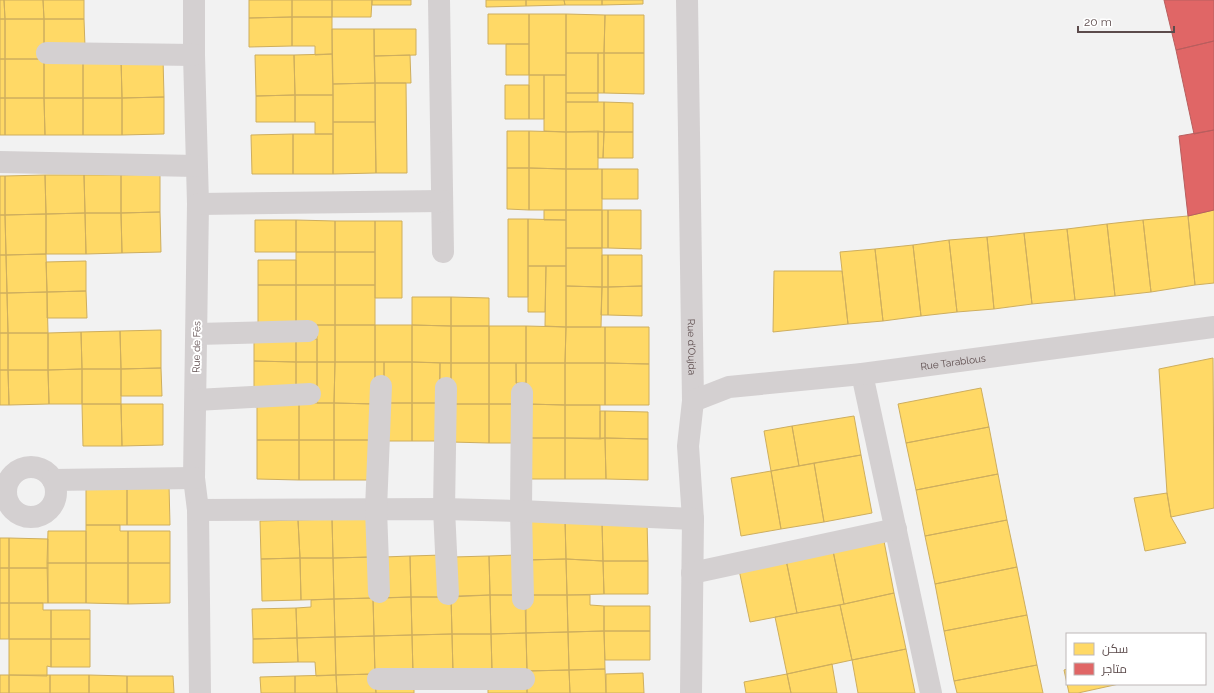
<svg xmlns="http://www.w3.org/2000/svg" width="1214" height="693" font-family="Raleway,Cairo,sans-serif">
<rect width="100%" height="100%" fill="#f2f2f2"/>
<path fill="#ffd966" stroke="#ceae5e" d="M0 0H4L5 19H0Z
M4 0H43L44 19H5Z
M43 0H84V19H44Z
M249 0H292V17L249 18Z
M292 0H332V17H292Z
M332 0H372L371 17H332Z
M372 0H411V5H372Z
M486 0H526V6L486 7Z
M526 0H564L565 5 526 6Z
M564 0H602V5H565Z
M602 0H643V4L602 5Z
M488 14H529V44H488Z
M529 14H566V75H529Z
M566 14 605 15 604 53H566Z
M605 15H644V53H604Z
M292 17H332V54L315 55V46H292Z
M292 17V46L249 47V18Z
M0 19H5V59H0Z
M5 19H44V59H5Z
M44 19H84L85 47H44Z
M332 29H374L375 83 333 84Z
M374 29H416V55L374 56Z
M506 44H529V75H506Z
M566 53H598V93H566Z
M598 53H604V93H598Z
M604 53H644V94L604 93Z
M332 54 333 95H295L294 55Z
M255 55H294L295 95 256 96Z
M410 55 411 83H375L374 56Z
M83 58H121L122 98H83Z
M83 58V98H44V59Z
M121 58H163L164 97 122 98Z
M0 59H5V98H0Z
M5 59H44V98H5Z
M529 75H544V119H529Z
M544 75H566V132L544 131Z
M375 83H406L407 173H376Z
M375 83V122H333V84Z
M505 85H529V119H505Z
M566 93H598V102H566Z
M295 95V122H256V96Z
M295 95H333V134H315V122H295Z
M164 97V134L122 135V98Z
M0 98H5V135H0Z
M5 98H44L45 135H5Z
M44 98H83V135H45Z
M83 98H122V135H83Z
M566 102H604V132H566Z
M604 102 633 103V132H604Z
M333 122H375L376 173 333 174Z
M507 131H529V168H507Z
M529 131 566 132V169L529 168Z
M598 131 604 132 603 158H598Z
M598 131V169H566V132Z
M604 132H633V158H603Z
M293 134V174H252L251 135Z
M293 134H333V174H293Z
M507 168H529V210L507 209Z
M529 168 566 169V210H529Z
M566 169H602V210H566Z
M602 169H638V199H602Z
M160 174V212L121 213V175Z
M45 175H84L85 213 46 214Z
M45 175 46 214 5 215V176Z
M84 175H121V213H85Z
M0 176H5V215H0Z
M544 210H566V220H544Z
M566 210H602V248H566Z
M602 210H608V248H602Z
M608 210H641V249L608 248Z
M1214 210V283L1195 285 1188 216Z
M160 212 161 252 122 253 121 213Z
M85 213H121L122 253 86 254Z
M85 213 86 254H46V214Z
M46 214V254L6 255 5 215Z
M0 215H5L6 255H0Z
M1188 216 1195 285 1151 292 1143 220Z
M508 219H528V297H508Z
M528 219 566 220V266H528Z
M255 220H296V252H255Z
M296 220 335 221V252H296Z
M1143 220 1151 292 1115 296 1107 224Z
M335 221H375V252H335Z
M375 221H402V298H375Z
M1107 224 1115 296 1075 300 1067 229Z
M1067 229 1075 300 1032 304 1024 233Z
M1024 233 1032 304 994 309 987 237Z
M987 237 994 309 957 312 949 240Z
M949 240 957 312 921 316 913 245Z
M913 245 921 316 883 321 875 249Z
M566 248H602V287L566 286Z
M875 249 883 321 848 324 840 252Z
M296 252H335V285H296Z
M335 252H375V285H335Z
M46 254 47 292 7 293 6 255Z
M0 255H6L7 293H0Z
M602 255H608V287H602Z
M608 255H642V286L608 287Z
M258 260H296V285H258Z
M86 261V291L47 292 46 262Z
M528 266H546L545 312H528Z
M546 266H566V327L545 326Z
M774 271H842L848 324 773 332Z
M258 285H296V325H258Z
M296 285H335V325H296Z
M335 285H375V325H335Z
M566 286 602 287 601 327H566Z
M642 286V316L608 315V287Z
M602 287H608V315H601Z
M86 291 87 318H47V292Z
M47 292 48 333H8L7 293Z
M0 293H7L8 333H0Z
M412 297H451V326L412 325Z
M451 297 489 298V326H451Z
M317 325H335V362H317Z
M335 325H375V362H335Z
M375 325H412V362H375Z
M412 325 451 326V363L412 362Z
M451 326H489V363H451Z
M489 326H526V363H489Z
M526 326 566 327 565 363H526Z
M566 327H605V363H565Z
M605 327H649V364L605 363Z
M161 330V368L121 369 120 331Z
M120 331 121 369H82L81 332Z
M81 332 82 369 48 370V333Z
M0 333H8V370H0Z
M8 333H48V370H8Z
M254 339H296V362L254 361Z
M296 339H317V362H296Z
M1213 358 1214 508 1171 517 1167 493 1159 369Z
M254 361 296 362V391H254Z
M296 362H317V391H296Z
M317 362H335L334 403H317Z
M335 362H375V404L334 403Z
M375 362H384V383L375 384Z
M384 362H412V403H384Z
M412 362 440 363 439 403H412Z
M440 363H451V383H440Z
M451 363H489V404H451Z
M489 363H516L517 404H489Z
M516 363H526V383H516Z
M526 363H565V405L526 404Z
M565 363H605V405H565Z
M605 363 649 364V405H605Z
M161 368 162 396H121V369Z
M82 369V404H49L48 370Z
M82 369H121V404H82Z
M0 370H8L9 405H0Z
M8 370H48L49 404 9 405Z
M981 388 989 427 906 443 898 404Z
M257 403H299V440H257Z
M299 403H334V440H299Z
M334 403 375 404 374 440H334Z
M384 403H412V441H384Z
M412 403H439L440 441H412Z
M82 404H121L122 446H83Z
M121 404H163V445L122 446Z
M451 404H489V443L451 442Z
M489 404H517L516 443H489Z
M526 404 565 405V438H526Z
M565 405H600V439L565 438Z
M600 411H605V438L600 439Z
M605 411 648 412V439L605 438Z
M854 416 861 455 799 466 792 426Z
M792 426 799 466 771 471 764 431Z
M989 427 998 474 916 490 906 443Z
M526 438H565V479H526Z
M565 438H605L606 479H565Z
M605 438 648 439V480L606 479Z
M257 440H299V480L257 479Z
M299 440H334V480H299Z
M334 440H374V480H334Z
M861 455 872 513 824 522 814 463Z
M814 463 824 522 781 529 771 471Z
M771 471 781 529 741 536 731 478Z
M998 474 1007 520 925 536 916 490Z
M86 485H127V525H86Z
M127 485H169L170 525H127Z
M1167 493 1171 517 1186 543 1145 551 1134 498Z
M332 519 333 558H300L298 520Z
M332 519H371L372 557 333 558Z
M565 519 602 522 603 561 566 559Z
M565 519 566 559 526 560 525 520Z
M298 520 300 558 261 559 260 521Z
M1007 520 1017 567 935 584 925 536Z
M647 521 648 561H603L602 522Z
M86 525H120V531H128V563H86Z
M48 531H86V563H47Z
M128 531H170V563H128Z
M883 536 894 593 844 604 832 546Z
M0 538H9V568H0Z
M9 538 48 539V568H9Z
M832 546 844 604 797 613 785 555Z
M443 555 444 597H411L410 556Z
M517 555 518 595H490L489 556Z
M785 555 797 613 750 622 738 565Z
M410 556 411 597 385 598 384 557Z
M489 556 490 595 454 596 453 557Z
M372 557 373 598 334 599 333 558Z
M300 558 301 600 262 601 261 559Z
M300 558H333L334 599 301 600Z
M566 559 603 561 604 594 567 595Z
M566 559 567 595H526V560Z
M603 561H648V594H604Z
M47 563H86V603H48Z
M86 563H128V604L86 603Z
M128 563H170V603L128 604Z
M1017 567 1027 615 944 631 935 584Z
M0 568H9V603H0Z
M9 568H48V603H9Z
M894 593 906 649 852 660 840 605Z
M490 595H518L525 602 526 633 491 634Z
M490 595 491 634H452L451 597Z
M526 595H567L568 632 526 633Z
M567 595H590V605L604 606V631L568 632Z
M411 597H451L452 634 412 635Z
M411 597 412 635 374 636 373 598Z
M373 598 374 636 335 637 334 599Z
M334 599 335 637 297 638 296 608 311 607V600Z
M0 603H9V639H0Z
M9 603H43V610H51V639H9Z
M840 605 852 660 787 674 775 617Z
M604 606H650V631H604Z
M296 608 297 638 253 639 252 609Z
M51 610H90V639H51Z
M1027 615 1037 665 954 681 944 631Z
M604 631H650V660H605Z
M604 631 605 669 569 670 568 632Z
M568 632 569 670 527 671 526 633Z
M526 633 527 671H492L491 634Z
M452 634 453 673 413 674 412 635Z
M452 634H491L492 671 453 673Z
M412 635 413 674H375L374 636Z
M374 636 375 674 336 675 335 637Z
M335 637 336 675 316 676 315 662H298L297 638Z
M297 638 298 662 253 663V639Z
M9 639H51V667L47 666V676L9 675Z
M51 639H90V667H51Z
M906 649 915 693H858L852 660Z
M832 664 837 693H791L787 674Z
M1037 665 1043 693H957L954 681Z
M605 669 606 693H570L569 670Z
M1067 669V684H1119L1078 693H1069L1064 670Z
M569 670 570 693H527V671Z
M643 673 644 693H606V674Z
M375 674 376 693H337L336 675Z
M787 674 791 693H746L744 682Z
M0 675H9V693H0Z
M9 675H50V693H9Z
M50 675H89V693H50Z
M89 675 127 676V693H89Z
M336 675 337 693H295V676Z
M127 676H173L174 693H127Z
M295 676V693H261L260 677Z
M414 682V693H376L375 683Z
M527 684V693H488V685Z"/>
<path fill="#e06666" stroke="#b85e5e" d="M1164 0H1214V41L1176 50Z
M1214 41V130L1194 134 1176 50Z
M1214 130V210L1188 216 1179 136Z"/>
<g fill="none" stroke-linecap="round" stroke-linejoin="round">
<g stroke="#d4d0d1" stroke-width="22">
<path d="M194 0V55L198 204 194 478 198 510 200 693"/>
<path d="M439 0 443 252"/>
<path id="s1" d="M687 0 693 401 688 446 693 519 691 693"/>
<path d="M47 53 194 55"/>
<path d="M0 162 196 166"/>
<path d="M198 204 442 201"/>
<path d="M197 334 308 331"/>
<path d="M862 374 931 693"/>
<path d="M446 388 444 509 448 594"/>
<path d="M522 393 521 511 523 599"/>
<path d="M196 400 310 394"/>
<path id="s2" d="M693 401 729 387 862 374 1214 327"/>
<circle cx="31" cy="492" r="25"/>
<path d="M53 480 194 478"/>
<path d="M198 510 444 509 521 511 693 519"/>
<path d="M692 573 896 529"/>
<path d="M379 592 376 509 381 386"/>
<path d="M378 679H524"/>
</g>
</g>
<g text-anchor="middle" stroke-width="4" stroke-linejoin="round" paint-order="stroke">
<g font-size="10" fill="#5c4b4c" stroke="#fff">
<text transform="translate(196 347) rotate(-89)" y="4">Rue de Fès</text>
<text dy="4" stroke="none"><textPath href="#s1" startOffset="347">Rue d'Oujda</textPath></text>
<text dy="4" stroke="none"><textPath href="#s2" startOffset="264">Rue Tarablous</textPath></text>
</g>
</g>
<rect x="1066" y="633" width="140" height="52" fill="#ffffff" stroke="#beb7b7"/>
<rect x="1074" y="643" width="20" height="12" fill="#ffd966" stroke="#beb7b7"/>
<text x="1102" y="653" font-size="12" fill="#5c4b4c">سكن</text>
<rect x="1074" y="663" width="20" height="12" fill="#e06666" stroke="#beb7b7"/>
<text x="1102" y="673" font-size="12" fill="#5c4b4c">متاجر</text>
<path d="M1078 26v6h96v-6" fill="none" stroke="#5c4b4c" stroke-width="2"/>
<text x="1084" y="26" font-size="12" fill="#5c4b4c" stroke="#ffffff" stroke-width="3" paint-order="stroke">20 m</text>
</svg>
